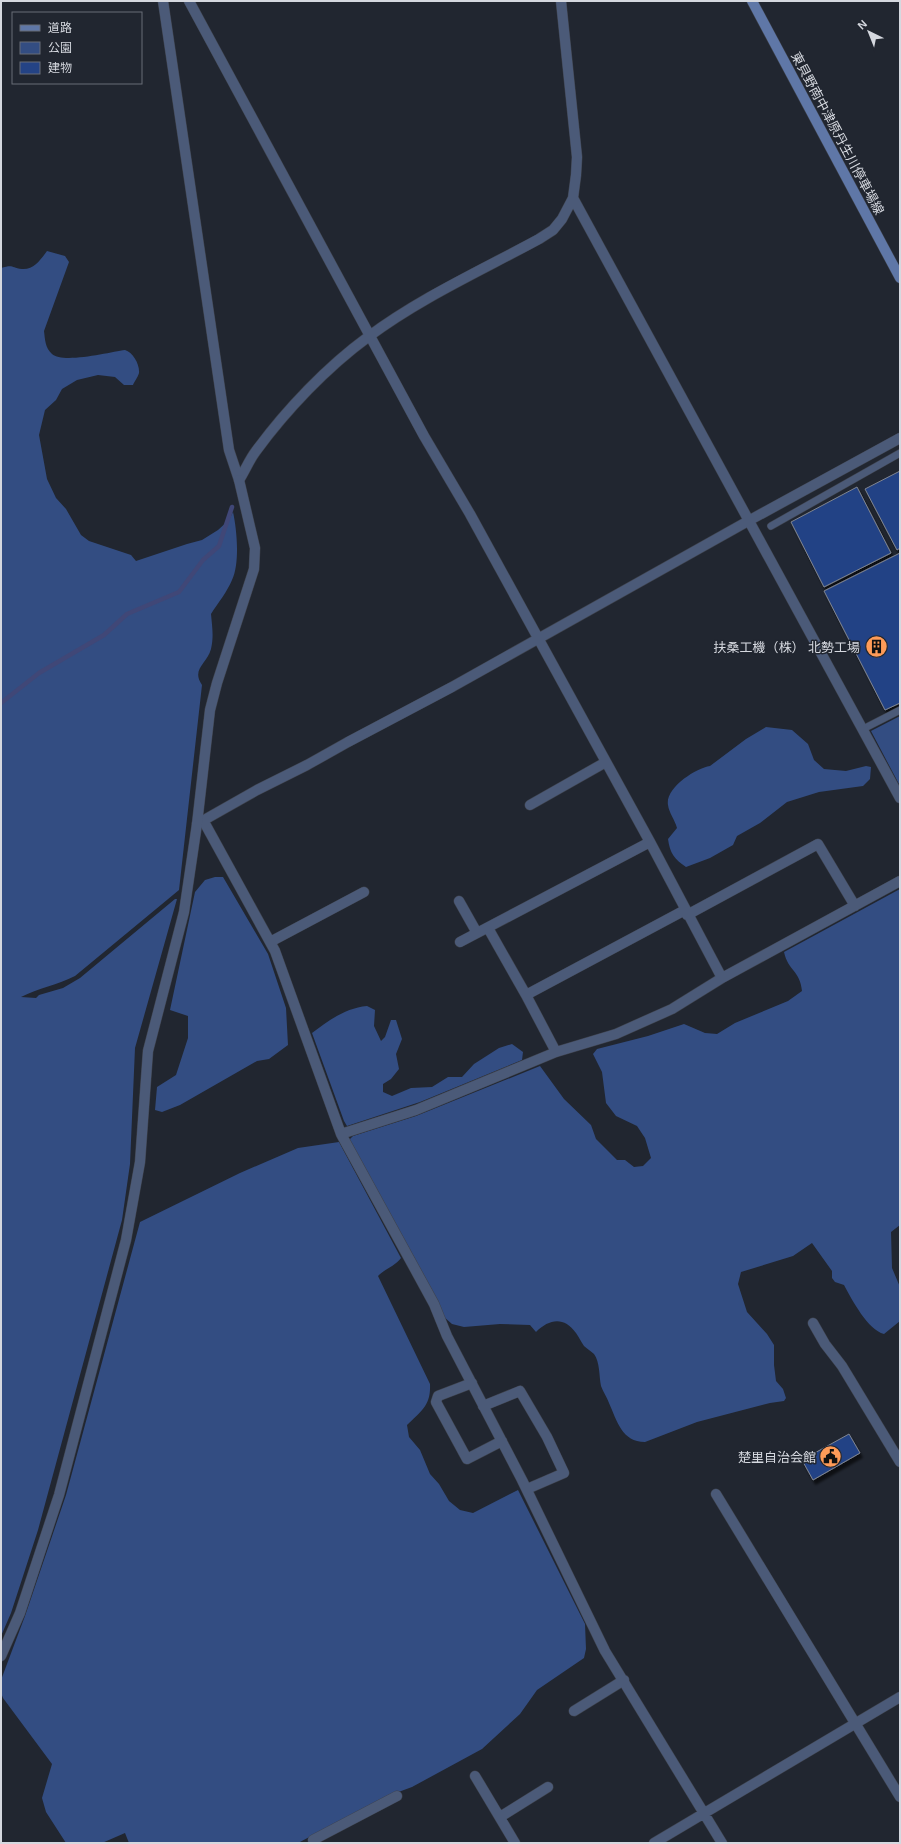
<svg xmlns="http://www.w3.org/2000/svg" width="901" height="1844" font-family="Arial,'Noto Sans JP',sans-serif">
<defs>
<filter id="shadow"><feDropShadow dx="2.5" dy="4.5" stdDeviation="1" flood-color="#0009"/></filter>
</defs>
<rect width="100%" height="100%" fill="#212630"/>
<path fill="#334d82" d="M47 251 65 256 69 262 44 331C45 339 45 348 52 354 63 364 110 352 125 350 133 352 140 365 139 373 138 377 134 382 133 385H124L115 377 98 375 77 380 62 389 56 400 45 410 39 435 47 479 56 498 66 509 81 535 89 541 131 555 136 561 187 544 202 540 218 530 229 520 233 512C237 530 240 563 232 580 227 592 218 603 211 614 212 626 214 636 211 649 207 664 191 669 202 685L179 890 75 976C58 985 38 988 21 997L36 998 39 995 63 988 80 978 175 899H177L135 1048 130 1164 122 1220 38 1530 11 1613 1 1636V268C14 264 11 268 22 269 34 270 41 259 47 251Z
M900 716V786L871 731Z
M766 727 792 730 808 744 814 760 824 769 846 771 866 766 871 767 870 779 863 786 819 792 787 802 760 823 737 836 733 845 710 858 686 867C674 859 670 853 668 839L677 828C675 820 669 813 668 805 665 788 696 768 710 766L746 739Z
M215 877H223L268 954 286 1008 288 1045 269 1059 257 1061 180 1105 162 1112 155 1110 157 1087 176 1075 188 1038V1016L170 1010 195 892 205 880Z
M900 889V1225L891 1232 892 1268 900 1287V1321L884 1334C868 1330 852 1300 844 1285L835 1282 832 1278V1271L812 1243 793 1256 741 1272 738 1284 747 1312 767 1334 774 1345V1365L776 1381 783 1389 786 1398 784 1401 770 1403 697 1422 645 1442C622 1442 617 1421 609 1403 607 1397 603 1392 601 1386 599 1376 600 1362 594 1354 591 1351 587 1349 584 1346 581 1342 579 1337 576 1333 564 1316 549 1319 536 1332L530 1325 500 1324 464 1327 452 1324 444 1317 439 1304 349 1140 353 1136 416 1116 540 1066 564 1099 591 1125 596 1139 617 1160H625L634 1167 643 1166 651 1158 645 1138 637 1126 616 1116 606 1103 602 1072 593 1054 597 1049 648 1036 684 1024 705 1033 717 1034 735 1023 788 1001 802 991C800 970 788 971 784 952Z
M367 1006 375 1010 374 1026 381 1041 385 1037 391 1020H396L402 1039 396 1054 399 1069 391 1079 383 1084V1092L392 1096 411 1088 432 1087 448 1077H462L474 1064 499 1048 512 1044 523 1052 522 1060 420 1102 347 1126 344 1121 312 1033C329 1020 346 1008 367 1006Z
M339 1142 401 1258C395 1266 385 1269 378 1276L430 1384C431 1406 421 1411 407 1425L409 1437 420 1450 430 1474 439 1484 449 1501 460 1510 473 1513 518 1490 585 1624 586 1649 584 1658 537 1690 520 1714 482 1749 412 1787 385 1797 298 1843H129L125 1833 102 1843H66L46 1812 42 1798 52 1764 3 1698 1 1693V1680L25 1616 66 1495 140 1222 240 1173 298 1148Z"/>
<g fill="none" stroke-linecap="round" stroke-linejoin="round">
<path stroke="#404777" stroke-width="4.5" d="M1 703 39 673 104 635 127 614 179 592 203 560 219 546 232 507"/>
</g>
<path fill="#244385" stroke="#7f8591" filter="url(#shadow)" d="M900 471V548L897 550 865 489Z
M857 487 891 553 824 587 791 522Z
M900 553V703L885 710 824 591Z
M849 1434 860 1453 813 1480 802 1460Z"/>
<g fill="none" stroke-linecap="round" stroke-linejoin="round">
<defs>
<path id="service" d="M771 526 900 453
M863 729 900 710"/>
<path id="minor" d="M163 1 229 450 239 480
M189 1 424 436 470 514 650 842 722 978
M573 198 900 798
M239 480C245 471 249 460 256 451 286 410 327 367 368 337 420 298 482 270 539 239L553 230 562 219 573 198 576 175 577 157 561 1
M530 805 606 762
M203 820 275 951 341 1134 434 1304 447 1336 522 1480 605 1651 722 1843
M197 824 257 790 307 765 348 742 452 687 750 520 900 438
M459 901 477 933
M687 915 818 844 855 906
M488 928 526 995 556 1052
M270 942 364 892
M460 942 650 842
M526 995 685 910
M341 1134 416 1110 556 1052 616 1034 672 1009 722 978 900 881
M813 1323 825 1344 842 1366 900 1462
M472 1383 438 1396 436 1402 467 1459 502 1441
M483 1406 520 1391 547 1437 564 1473 527 1489
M716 1494 900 1797
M574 1711 624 1680
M475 1776 515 1843
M500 1817 548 1787
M315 1843 313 1840 397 1796
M654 1843 900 1697"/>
<path id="tertiary" d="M1 1656 20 1613 59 1495 126 1240 140 1162 148 1051 184 912 197 824 210 710 217 683 254 569 255 548 239 480"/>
<path id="secondary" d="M752 1 900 278"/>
</defs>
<use href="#service" stroke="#3e424c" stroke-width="8"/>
<use href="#minor" stroke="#3e424c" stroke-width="11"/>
<use href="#tertiary" stroke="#3e424c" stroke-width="11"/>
<use href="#secondary" stroke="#3e424c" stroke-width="11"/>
<use href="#service" stroke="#4b5a78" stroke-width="7"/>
<use href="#minor" stroke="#4b5a78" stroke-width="10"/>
<use href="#tertiary" stroke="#4b5a78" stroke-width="10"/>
<use href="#secondary" stroke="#5f77a7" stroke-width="10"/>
</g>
<defs>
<symbol id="building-disc" viewBox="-11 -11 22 22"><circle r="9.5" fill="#fe9b58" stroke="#212630"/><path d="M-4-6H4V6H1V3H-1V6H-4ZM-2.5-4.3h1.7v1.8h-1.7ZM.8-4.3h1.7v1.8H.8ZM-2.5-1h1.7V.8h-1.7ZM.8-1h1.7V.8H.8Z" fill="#111"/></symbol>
<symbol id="civic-disc" viewBox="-11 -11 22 22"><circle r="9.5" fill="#fe9b58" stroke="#212630"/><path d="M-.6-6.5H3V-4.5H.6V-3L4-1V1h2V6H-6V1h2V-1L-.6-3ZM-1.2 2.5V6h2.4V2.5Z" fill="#111"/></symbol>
</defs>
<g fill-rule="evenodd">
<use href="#building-disc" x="864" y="634" width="25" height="25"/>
<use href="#civic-disc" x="818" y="1444" width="25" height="25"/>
</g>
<g text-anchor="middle" stroke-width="3" stroke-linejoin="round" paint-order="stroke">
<g font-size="13" fill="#d5d8df" stroke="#212630">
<text transform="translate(838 133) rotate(62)" y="5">東貝野南中津原丹生川停車場線</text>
</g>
<g font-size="13" fill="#d5d8df" stroke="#212630" text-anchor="end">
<text x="860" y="652">扶桑工機（株） 北勢工場</text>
<text x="816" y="1462">楚里自治会館</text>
</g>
</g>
<rect width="901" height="1844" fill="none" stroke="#d5d8df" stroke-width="4"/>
<rect x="12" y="12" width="130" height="72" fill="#212630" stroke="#696d76"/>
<rect x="20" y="25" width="20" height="6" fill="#5f77a7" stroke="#696d76"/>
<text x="48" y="32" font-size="12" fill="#d5d8df">道路</text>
<rect x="20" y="42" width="20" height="12" fill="#334d82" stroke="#696d76"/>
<text x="48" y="52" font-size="12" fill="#d5d8df">公園</text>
<rect x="20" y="62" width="20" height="12" fill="#244385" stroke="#696d76"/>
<text x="48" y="72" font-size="12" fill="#d5d8df">建物</text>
<g transform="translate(869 32) rotate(317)" stroke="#212630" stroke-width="3" paint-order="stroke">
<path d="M0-3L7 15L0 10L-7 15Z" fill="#d5d8df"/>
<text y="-6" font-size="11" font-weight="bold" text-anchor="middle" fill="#d5d8df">N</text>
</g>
</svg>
